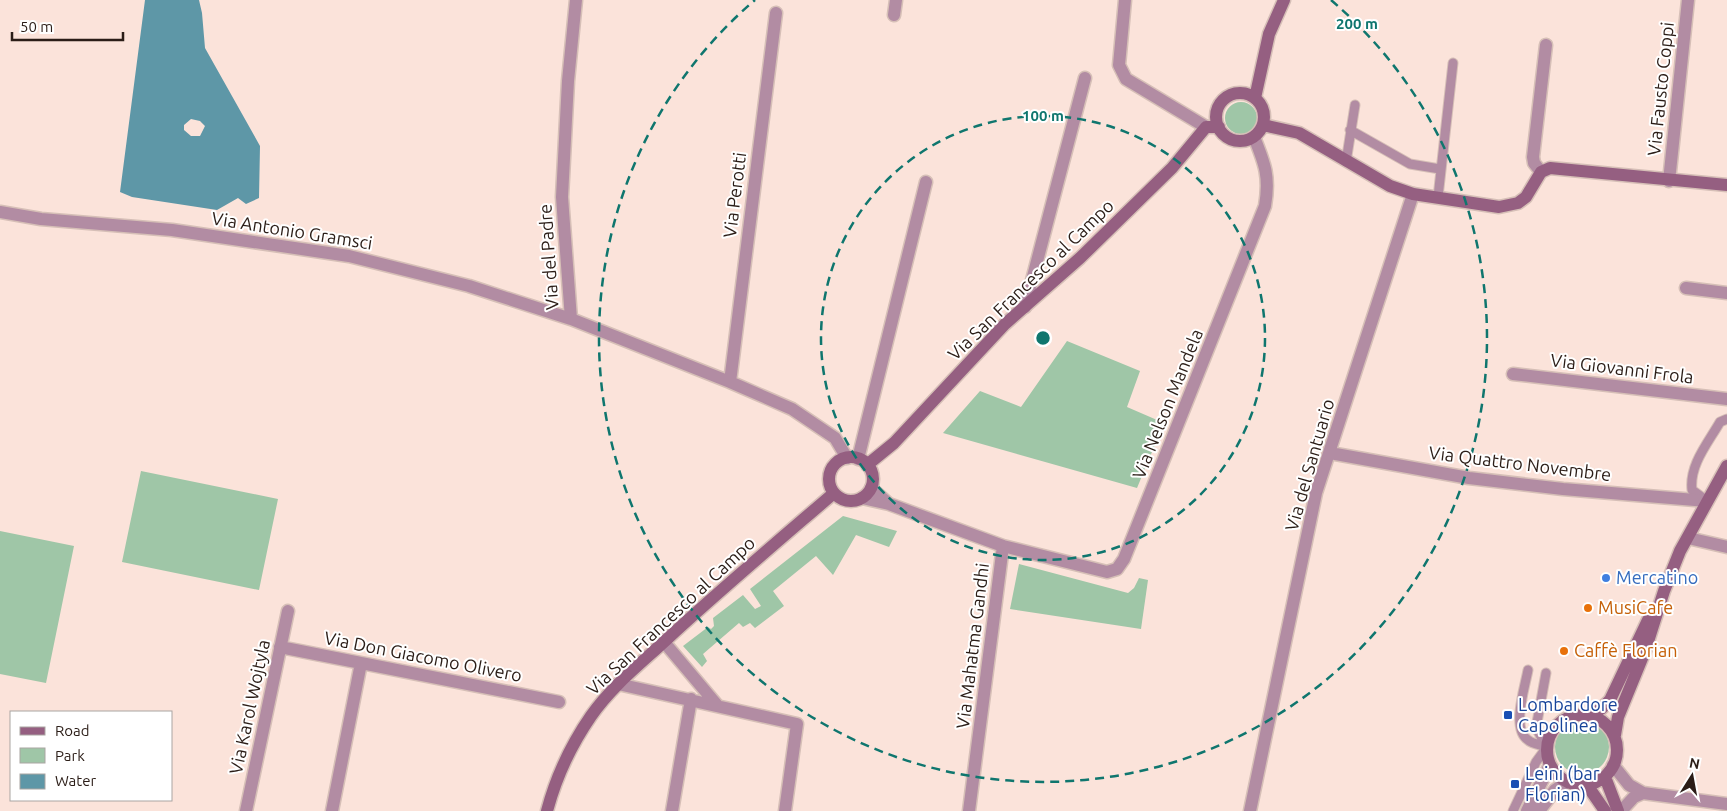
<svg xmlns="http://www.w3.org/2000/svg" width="1727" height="811" font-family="Ubuntu,sans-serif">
<rect width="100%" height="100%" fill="#fbe3da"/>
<path fill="#9fc6a7" d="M1225 118a16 16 0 1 1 32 0a16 16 0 1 1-32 0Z
M1067 341 1140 371 1127 407 1164 423 1137 488 943 433 980 391 1021 407Z
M141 471 278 499 259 590 122 562Z
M843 516 897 531 889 547 856 535 833 575 816 556 773 591 784 606 755 628 750 623 743 627 739 623 703 654 707 661 702 667 683 646 708 627 711 629 714 626 713 618 743 595 755 609 761 606 750 589Z
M0 531 74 546 46 683 0 674Z
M1019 564 1128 593 1134 588 1139 578 1148 580 1141 629 1010 609Z
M1555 747a27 27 0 1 1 54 0a27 27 0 1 1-54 0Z"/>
<path fill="#5e97a7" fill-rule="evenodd" d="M145 0H199L202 13 205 48 260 146 259 198 246 204 238 198 217 210 132 197 120 192ZM191 119 200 121 205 126 200 136H191L184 130V125Z"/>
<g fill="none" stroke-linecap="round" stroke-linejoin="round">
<defs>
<path id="lane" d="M1350 130 1410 164 1440 169
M1346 162 1355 105
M1438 197 1453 63
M1707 501 1692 490C1689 465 1708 443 1720 422L1727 419
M1528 670C1525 687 1511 729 1528 740 1532 744 1541 745 1547 747
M1546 673 1536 728 1547 747
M1513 811 1536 762 1547 747"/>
<path id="street" d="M1125 0 1119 65 1126 79 1206 127
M894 15 896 0
M1541 172 1534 163 1533 157 1546 45
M1669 181 1688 0
M0 212 41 219 172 230 349 256 469 286 571 319 730 382 792 409 835 438 847 458
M1686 288 1727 293
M1025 307 1085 78
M571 319 562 197 568 81 576 0
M1513 374 1727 399
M730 382 776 13
M1330 453 1469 478 1563 489 1707 501
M858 459 926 182
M871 488 889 504
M862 498 889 504 1003 546 969 811
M1688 538 1727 547
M1003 546 1107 572 1117 569 1124 559 1265 206C1270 177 1265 164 1254 137
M664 642 717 705
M280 647 559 702
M618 684 797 724 785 811
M1613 765 1629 785 1643 793 1727 804
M246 811 288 611
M332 811 361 663
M672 811 691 699
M1250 811 1316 493 1413 194
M1527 811 1550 765
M1539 811 1555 790 1567 782
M1621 811 1634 797 1643 793"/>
<path id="secondary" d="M1216 117a24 24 0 1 1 48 0a24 24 0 1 1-48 0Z
M1255 98 1269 34 1284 0
M1263 125 1299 133 1390 186 1413 194 1499 207 1518 203 1526 197 1541 172 1550 168 1727 185
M829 479a22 22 0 1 1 44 0a22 22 0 1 1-44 0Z
M867 465 894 443 1005 324 1080 258 1172 168 1206 127H1219
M1547 750a35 35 0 1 1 70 0a35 35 0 1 1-70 0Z
M1589 715 1601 709 1610 700 1648 620
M1615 735 1618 717 1645 651 1664 591 1680 551 1727 466
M1605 777 1618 811
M1587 785 1605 811
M547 811C556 777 571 745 591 716 611 687 640 664 666 640 720 590 777 542 834 493"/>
</defs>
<use href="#lane" stroke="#d6bfb7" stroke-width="11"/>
<use href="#street" stroke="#d6bfb7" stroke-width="15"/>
<use href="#secondary" stroke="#d6bfb7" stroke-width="15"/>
<use href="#lane" stroke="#b28ca3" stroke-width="9"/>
<use href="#street" stroke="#b28ca3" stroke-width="12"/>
<use href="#secondary" stroke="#955f81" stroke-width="12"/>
</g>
<g fill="none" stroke="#0f766e" stroke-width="2.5" stroke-dasharray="9 6">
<circle cx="1043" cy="338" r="222"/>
<path d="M1331 0A444 444 0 1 1 755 0"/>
</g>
<circle fill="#3f7fe0" stroke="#fff" stroke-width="2" cx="1606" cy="578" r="5"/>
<g fill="#e8710a" stroke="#fff" stroke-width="2">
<circle cx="1588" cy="608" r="5"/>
<circle cx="1564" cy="651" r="5"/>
</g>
<g fill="#1a4fb4" stroke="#fff" stroke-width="2">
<rect x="1503" y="710" width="10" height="10" rx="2.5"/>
<rect x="1510" y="779" width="10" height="10" rx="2.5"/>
</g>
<g text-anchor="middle" stroke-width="4" stroke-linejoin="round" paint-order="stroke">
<g font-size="18" fill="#2b1d17" stroke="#fff">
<text transform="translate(1661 89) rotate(-84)" y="6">Via Fausto Coppi</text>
<text transform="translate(735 195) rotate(-83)" y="6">Via Perotti</text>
<text transform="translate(292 231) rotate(9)" y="6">Via Antonio Gramsci</text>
<text transform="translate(549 257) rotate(-94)" y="6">Via del Padre</text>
<text transform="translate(1031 280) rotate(-44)" y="6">Via San Francesco al Campo</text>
<text transform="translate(1622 369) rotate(7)" y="6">Via Giovanni Frola</text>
<text transform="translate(1168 404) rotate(-68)" y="6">Via Nelson Mandela</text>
<text transform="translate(1520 464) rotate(7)" y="6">Via Quattro Novembre</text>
<text transform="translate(1310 465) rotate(-74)" y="6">Via del Santuario</text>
<text transform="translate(671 616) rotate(-43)" y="6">Via San Francesco al Campo</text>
<text transform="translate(973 646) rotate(-83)" y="6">Via Mahatma Gandhi</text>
<text transform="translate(423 657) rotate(11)" y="6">Via Don Giacomo Olivero</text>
<text transform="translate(250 707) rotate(-78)" y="6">Via Karol Wojtyla</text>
</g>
<g font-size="18" fill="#366cbe" stroke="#fff" text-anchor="start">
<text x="1616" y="584">Mercatino</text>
</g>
<g font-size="18" fill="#c56008" stroke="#fff" text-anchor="start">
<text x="1598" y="614">MusiCafe</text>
<text x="1574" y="657">Caffè Florian</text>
</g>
<g font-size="18" fill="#164399" stroke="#fff" text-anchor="start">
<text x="1518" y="711">Lombardore<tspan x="1518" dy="21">Capolinea</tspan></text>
<text x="1525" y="780">Leini (bar<tspan x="1525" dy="21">Florian)</tspan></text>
</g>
</g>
<circle cx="1043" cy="338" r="8" fill="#0f766e" stroke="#fff" stroke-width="2.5"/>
<g font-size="15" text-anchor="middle" font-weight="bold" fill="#0f766e" stroke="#fff" stroke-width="4" stroke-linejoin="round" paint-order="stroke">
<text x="1357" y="29">200 m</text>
<text x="1043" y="121">100 m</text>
</g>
<rect x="10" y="711" width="162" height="90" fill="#ffffff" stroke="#aaa5a2"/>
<rect x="20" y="727" width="25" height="8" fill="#955f81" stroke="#aaa5a2"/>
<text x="55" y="736" font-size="15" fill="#2b1d17">Road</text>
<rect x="20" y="748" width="25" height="15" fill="#9fc6a7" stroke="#aaa5a2"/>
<text x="55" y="761" font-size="15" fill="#2b1d17">Park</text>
<rect x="20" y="774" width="25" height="15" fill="#5e97a7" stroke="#aaa5a2"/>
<text x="55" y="786" font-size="15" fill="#2b1d17">Water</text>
<g transform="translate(1692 776) rotate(11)" stroke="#ffffff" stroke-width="4" paint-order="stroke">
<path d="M0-4L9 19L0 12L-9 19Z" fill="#2b1d17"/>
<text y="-8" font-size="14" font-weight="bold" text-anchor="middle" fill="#2b1d17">N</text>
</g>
<path d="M12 32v8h111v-8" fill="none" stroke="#2b1d17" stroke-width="2.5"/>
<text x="20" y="32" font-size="15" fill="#2b1d17" stroke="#ffffff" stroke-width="4" paint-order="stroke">50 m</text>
</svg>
